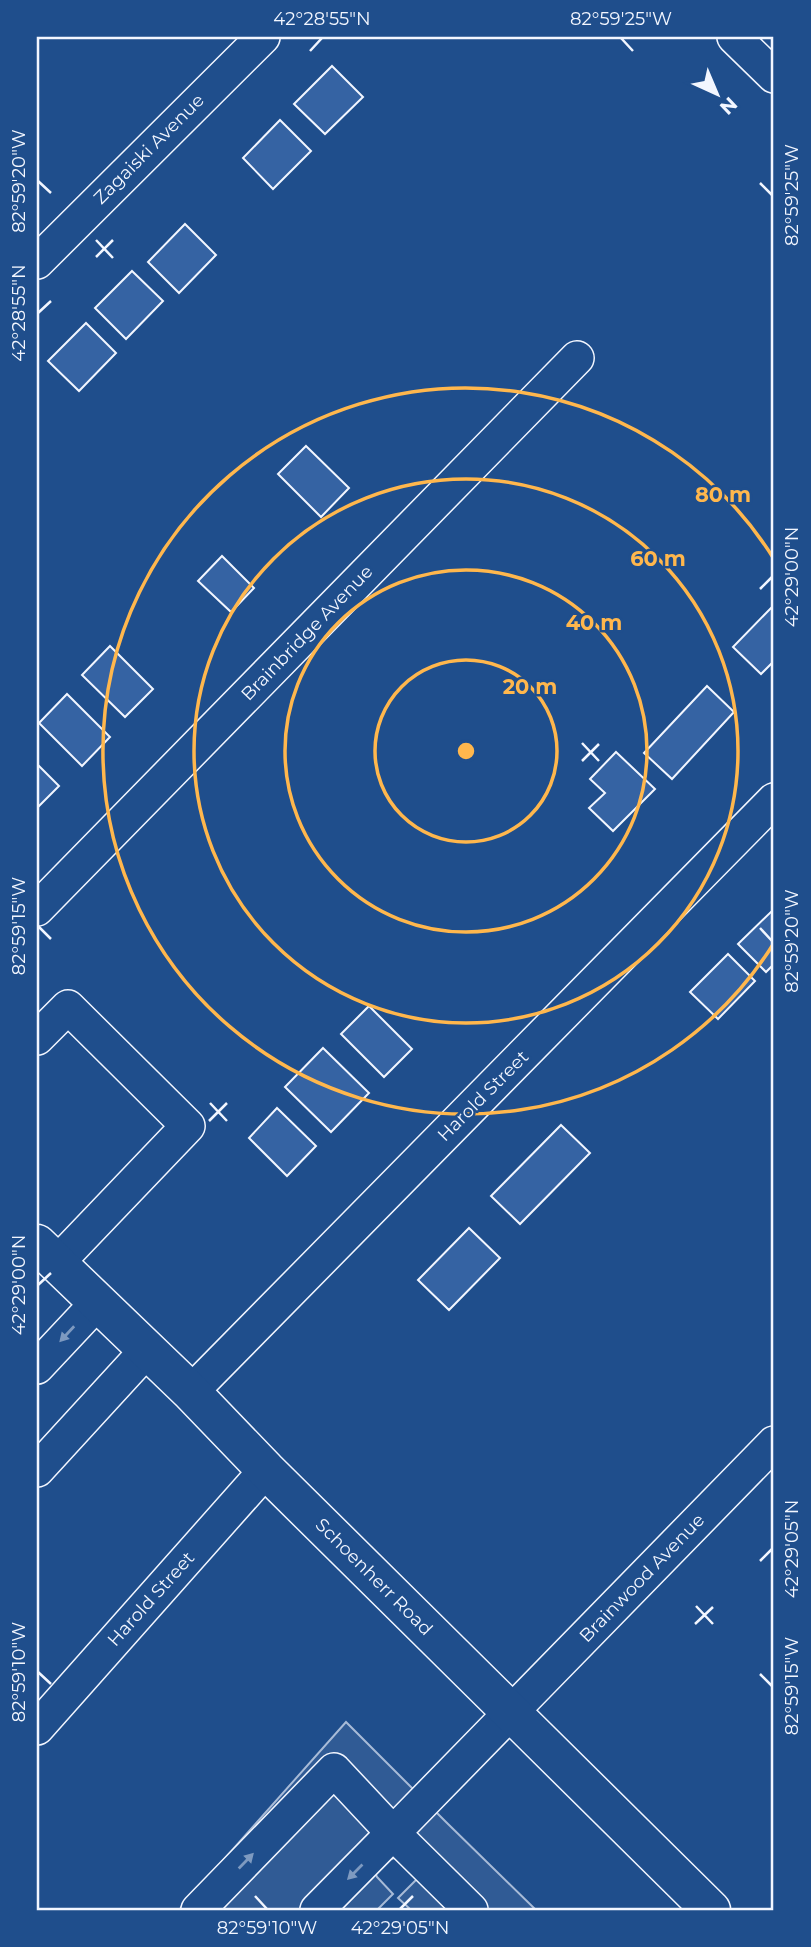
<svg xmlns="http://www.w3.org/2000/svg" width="811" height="1947" font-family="Montserrat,sans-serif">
<rect width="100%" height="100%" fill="#1f4e8c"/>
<path fill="#305b95" stroke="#a8bbd7" stroke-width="2" d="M346 1722 446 1822 536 1910H411L398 1898 418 1878 399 1859 394 1858 386 1861 375 1872 377 1877 393 1894 377 1910H179Z"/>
<path fill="#3563a3" stroke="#f2f6ff" stroke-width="2" d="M332 66 363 97 325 134 294 104Z
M280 120 311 151 273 189 243 158Z
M185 224 216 255 179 293 148 262Z
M132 271 163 301 126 339 95 308Z
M86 323 116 353 79 391 48 361Z
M306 446 349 488 321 517 278 474Z
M222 556 254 588 231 612 198 581Z
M771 608 774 612V661L761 674 733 647Z
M110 646 153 689 125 717 82 675Z
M707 686 734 712 672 779 644 753Z
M67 694 110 737 82 766 39 723Z
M616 752 655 789 613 831 589 808 605 793 590 779Z
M37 764 59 786 37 808Z
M774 909V964L766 972 738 944Z
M728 954 755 981 718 1019 690 992Z
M369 1006 412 1049 384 1077 341 1034Z
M323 1048 369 1093 331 1132 285 1087Z
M277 1108 316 1146 287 1176 249 1138Z
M561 1125 590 1153 520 1224 491 1196Z
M469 1228 500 1258 449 1310 418 1280Z"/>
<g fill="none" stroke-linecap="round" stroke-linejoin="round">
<defs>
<path id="minor" d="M734 37 774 76
M37 262 263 37
M37 909 577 358
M37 1038 68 1007 188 1126 57 1263
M37 1367 98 1302
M191 1392 774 800
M37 1470 147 1350
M37 1728 266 1470
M198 1910 334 1770 393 1833 317 1910
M471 1910 393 1833 774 1443"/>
<path id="major" d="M37 1244 191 1392 266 1470 711 1910"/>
</defs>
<use href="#minor" stroke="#f2f6ff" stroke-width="36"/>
<use href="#major" stroke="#f2f6ff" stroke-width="41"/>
<use href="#minor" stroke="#1f4e8c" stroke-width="33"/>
<use href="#major" stroke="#1f4e8c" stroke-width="38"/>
</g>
<defs><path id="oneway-solid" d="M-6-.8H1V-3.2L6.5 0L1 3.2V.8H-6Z" transform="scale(1.75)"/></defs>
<g fill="#7e9ac0">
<use href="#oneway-solid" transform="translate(67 1334) rotate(133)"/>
<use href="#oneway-solid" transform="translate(246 1861) rotate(-46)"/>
<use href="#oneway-solid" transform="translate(355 1872) rotate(135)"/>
</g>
<path fill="none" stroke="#f2f6ff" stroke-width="2.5" d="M621 38 633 51M310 51 322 38M38 181 51 193M760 183 772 195M96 240 113 258M96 257 113 240M38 313 51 301M760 589 772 577M582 743 599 761M582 761 599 744M38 926 51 939M760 928 772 941M210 1103 227 1121M209 1121 227 1103M38 1285 51 1273M760 1561 772 1549M696 1606 713 1624M695 1624 713 1607M38 1672 51 1684M760 1674 772 1686M255 1896 267 1909M400 1909 413 1896"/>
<g fill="none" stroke="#ffb74d" stroke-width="3.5">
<circle cx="466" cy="751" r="91"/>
<circle cx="466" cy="751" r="181"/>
<circle cx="466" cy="751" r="272"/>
<path d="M774 943A363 363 0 1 1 774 559"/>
</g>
<g text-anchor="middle" stroke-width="5" stroke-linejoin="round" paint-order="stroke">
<g font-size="18" fill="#f2f6ff" stroke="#1f4e8c">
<text transform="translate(149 149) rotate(-45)" y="6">Zagaiski Avenue</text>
<text transform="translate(307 633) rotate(-46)" y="6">Brainbridge Avenue</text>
<text transform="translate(483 1096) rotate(-45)" y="6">Harold Street</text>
<text transform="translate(374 1577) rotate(45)" y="6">Schoenherr Road</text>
<text transform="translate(642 1578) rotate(-46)" y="6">Brainwood Avenue</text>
<text transform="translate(151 1599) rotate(-48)" y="6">Harold Street</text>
</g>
</g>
<circle cx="466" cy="751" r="10" fill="#ffb74d" stroke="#1f4e8c" stroke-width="3.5"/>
<g font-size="21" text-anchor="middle" font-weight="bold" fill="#ffb74d" stroke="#1f4e8c" stroke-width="5" stroke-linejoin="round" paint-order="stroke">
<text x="723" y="502">80 m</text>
<text x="658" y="566">60 m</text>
<text x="594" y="630">40 m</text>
<text x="530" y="694">20 m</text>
</g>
<rect width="811" height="1947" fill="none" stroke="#1f4e8c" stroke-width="77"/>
<g transform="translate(717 94) rotate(136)" stroke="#1f4e8c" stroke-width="5" paint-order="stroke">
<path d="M0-5L12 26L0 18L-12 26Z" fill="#f2f6ff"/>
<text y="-10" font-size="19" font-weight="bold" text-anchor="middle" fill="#f2f6ff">N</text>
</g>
<rect x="38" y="38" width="734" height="1871" fill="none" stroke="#f2f6ff" stroke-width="2.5"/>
<g font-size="18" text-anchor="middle" fill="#f2f6ff">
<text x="322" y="25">42°28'55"N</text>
<text x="621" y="25">82°59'25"W</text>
<text transform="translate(19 181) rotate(-90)" y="6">82°59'20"W</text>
<text transform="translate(792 195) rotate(-90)" y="6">82°59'25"W</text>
<text transform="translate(19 313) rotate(-90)" y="6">42°28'55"N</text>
<text transform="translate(792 577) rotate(-90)" y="6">42°29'00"N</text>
<text transform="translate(19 926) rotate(-90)" y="6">82°59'15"W</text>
<text transform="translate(792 941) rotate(-90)" y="6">82°59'20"W</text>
<text transform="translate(19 1285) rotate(-90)" y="6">42°29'00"N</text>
<text transform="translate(792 1549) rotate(-90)" y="6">42°29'05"N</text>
<text transform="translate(19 1672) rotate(-90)" y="6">82°59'10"W</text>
<text transform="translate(792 1686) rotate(-90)" y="6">82°59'15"W</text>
<text x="267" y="1934">82°59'10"W</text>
<text x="400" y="1934">42°29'05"N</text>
</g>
</svg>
